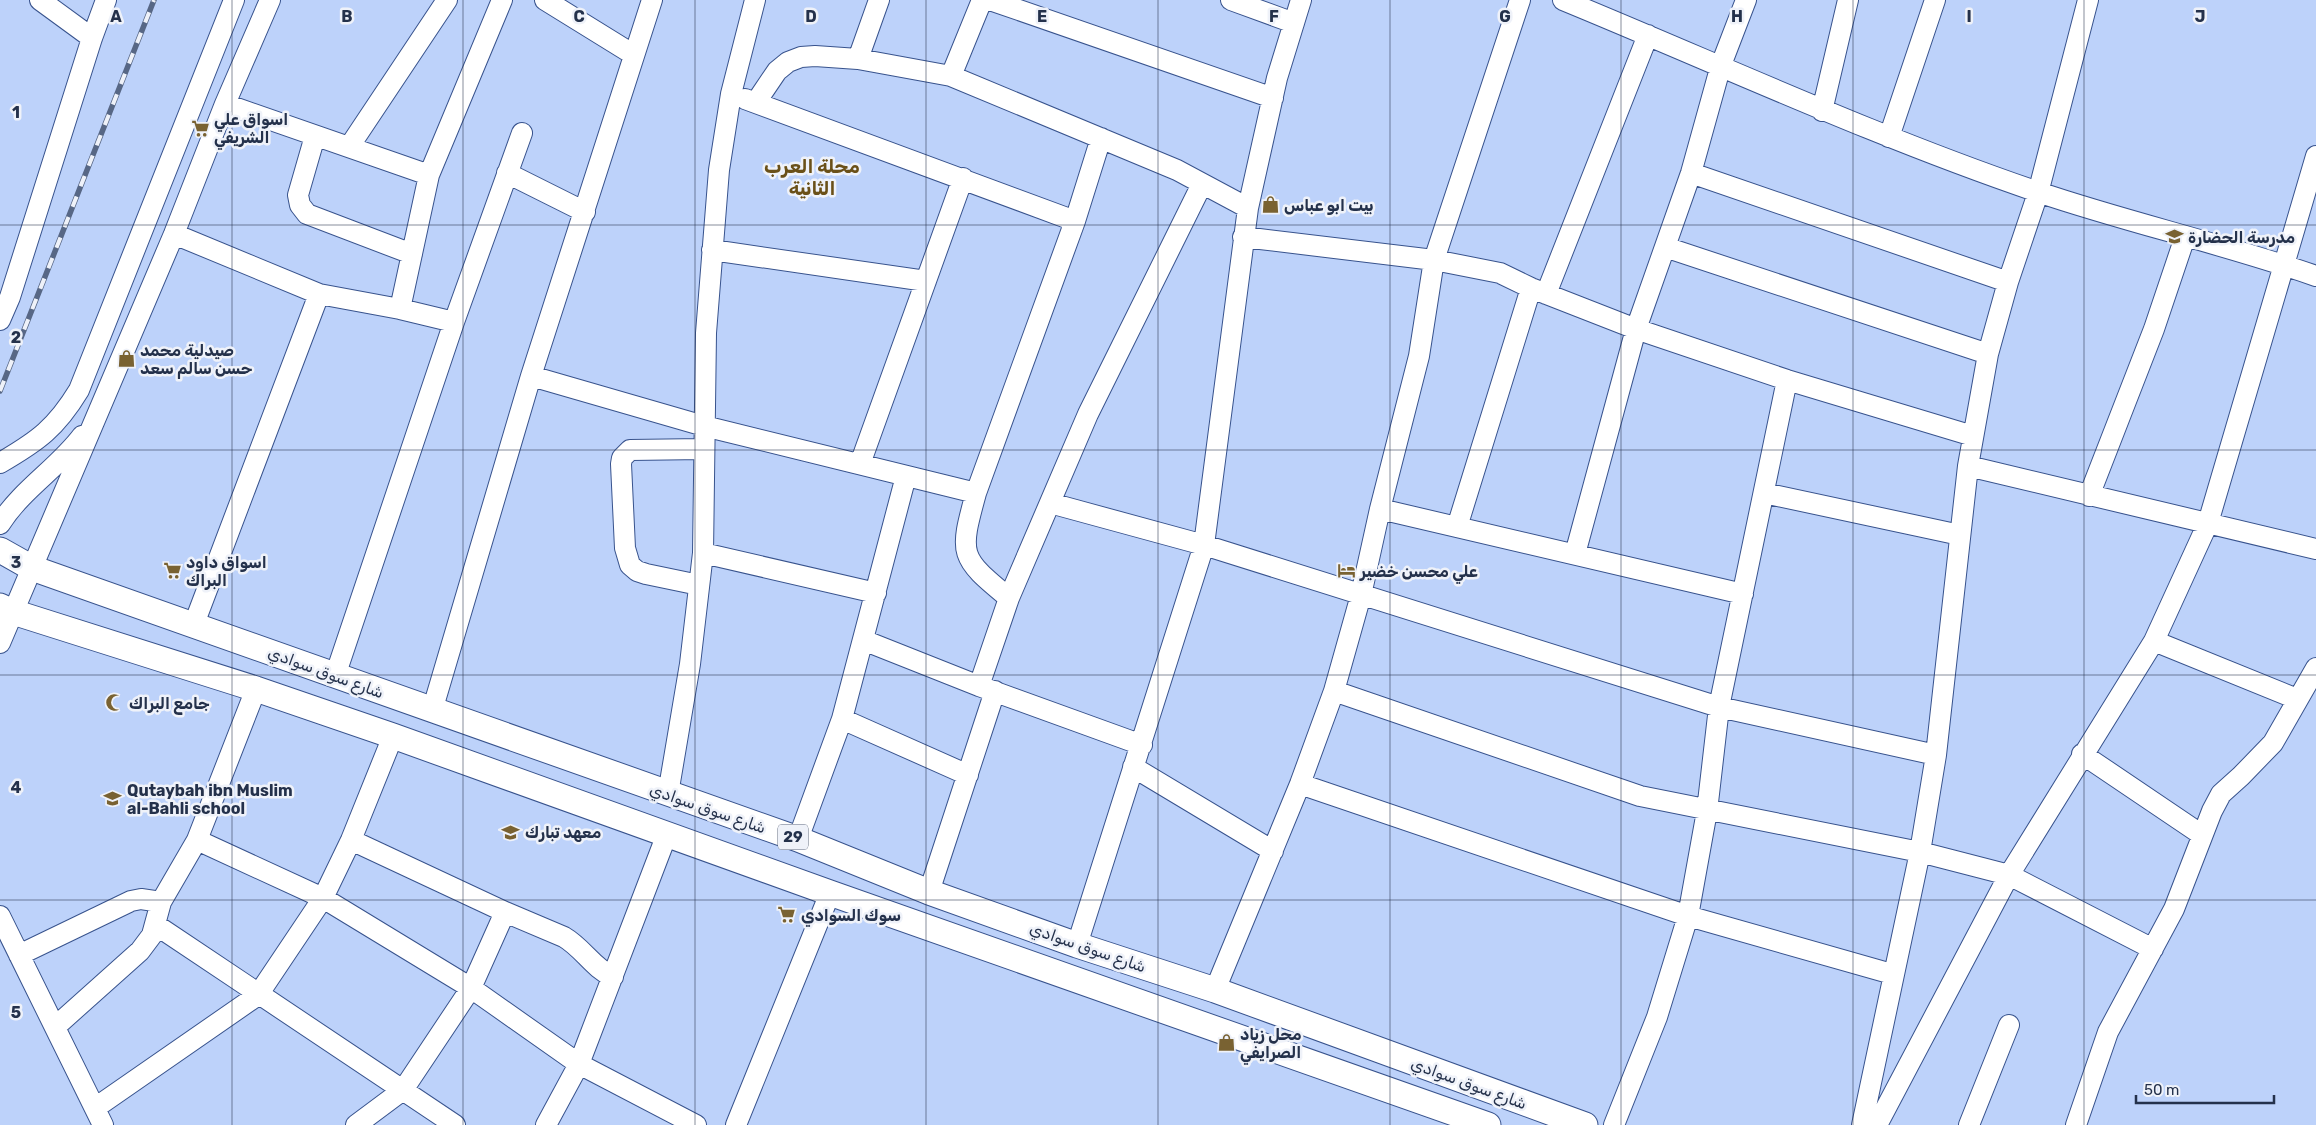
<svg xmlns="http://www.w3.org/2000/svg" width="2316" height="1125" font-family="Rubik,'Noto Naskh Arabic',sans-serif">
<rect width="100%" height="100%" fill="#bdd2fa"/>
<g fill="none" stroke-linecap="round" stroke-linejoin="round">
<defs>
<path id="minor" d="M40 0 92 38
M545 0 634 55
M990 0 1273 98
M1231 0 1294 23
M1563 0C1721 65 1876 137 2038 192 2129 223 2225 244 2316 276
M858 59 879 0
M951 76 982 0
M745 99 1075 221
M756 102 777 71 788 62 801 57 815 56 858 59 951 76 1177 170 1248 208
M225 104 429 175
M1822 111 1848 0
M315 136 298 195 300 205 307 214 412 254
M1889 137 1935 0
M349 147 447 0
M507 173 585 212
M1691 173 2008 282
M174 234 319 294 400 309 454 322
M1243 237 1434 260 1500 273 1531 288 1636 329 1787 380 1973 436
M1665 247 1988 354
M712 250 926 281
M1546 294 1648 35
M400 309 429 175 502 0
M0 320 10 297 92 38 106 0
M531 376 704 426 976 493
M0 463C38 441 56 428 79 390L234 0
M860 464 963 178
M1968 466 2316 549
M1764 493 1960 535
M2089 496 2154 329 2185 237
M1050 503 1204 545 1719 707 1936 755
M1380 509 1743 594
M0 524C22 489 58 468 82 436
M1457 527 1531 288
M703 553 876 593
M1575 554 1636 329 1691 173 1721 65 1746 0
M699 585 646 574 637 571 630 565 625 548 621 464 622 458 630 450 703 449
M1009 598C959 557 959 555 976 493L1075 221 1101 138
M194 624 319 294
M863 640 979 686 1142 745
M2154 641 2297 699
M0 643 174 234 225 104 270 0
M335 676 454 322 522 133
M979 686 1009 598 1088 414 1202 184
M1334 691 1640 796 1920 852 2009 875 2153 949
M432 711 531 376 652 0
M842 719 968 775
M2082 754 2202 835
M1133 767 1273 851
M1300 784 1688 916 1892 974
M668 794 690 664 703 553 706 333 719 170 731 94 755 0
M798 839 842 719 906 476
M197 840 323 898 471 988 579 1064 696 1125
M351 840 505 912 564 937C583 948 593 968 613 977
M929 892 995 691
M0 916 103 1125
M156 925 455 1125
M1077 945 1204 545 1248 208 1277 78 1301 0
M19 955 131 901 141 899 161 902
M1215 990 1300 784 1334 691 1361 595 1380 509 1419 356 1434 260 1520 0
M55 1027 140 951 152 935 161 902 197 840 256 689
M95 1108 258 995 323 898 351 840 393 736
M356 1125 403 1090 471 988 505 912
M546 1125 579 1064 667 834
M736 1125 830 893
M1614 1125 1657 1017 1688 916 1707 811 1719 707 1787 380
M1862 1125 1920 852 1936 755 1968 466 1988 354 2008 282 2038 193 2088 0
M1877 1125 2009 875 2154 641 2208 523 2316 156
M1969 1125 2009 1025
M2076 1125 2108 1032 2174 909 2212 811 2221 794 2241 776 2273 743 2316 668"/>
<path id="major" d="M0 550 32 568 798 839 929 892 1077 945 1215 990 1585 1125
M0 606 13 612 256 689 393 736 830 893 1488 1125"/>
</defs>
<use href="#minor" stroke="#38538d" stroke-width="22"/>
<use href="#major" stroke="#38538d" stroke-width="27"/>
<use href="#minor" stroke="#fff" stroke-width="20"/>
<use href="#major" stroke="#fff" stroke-width="25"/>
<defs>
<path id="rail" d="M0 391 154 0"/>
</defs>
<use href="#rail" stroke="#576785" stroke-width="5.5"/>
<use href="#rail" stroke="#eff2f9" stroke-width="4" stroke-dasharray="11" stroke-linecap="butt"/>
</g>
<path fill="none" stroke="#24314b" stroke-width="1" stroke-opacity="0.55" d="M232 0V1125M463 0V1125M695 0V1125M926 0V1125M1158 0V1125M1390 0V1125M1621 0V1125M1853 0V1125M2084 0V1125M0 225H2316M0 450H2316M0 675H2316M0 900H2316"/>
<defs>
<symbol id="supermarket-bare" viewBox="-9 -9 18 18"><path d="M-6-5.5h2.5l.6 2H6L4.5 2H-2.5L-4.4-4H-6ZM-1.5 3.2a1.3 1.3 0 1 0 .1 0ZM3 3.2a1.3 1.3 0 1 0 .1 0Z" fill="#796232" stroke="#eff2f9" stroke-width="2.5" paint-order="stroke"/></symbol>
<symbol id="shop-bare" viewBox="-9 -9 18 18"><path d="M-5-2.5h2.3a2.7 3.5 0 0 1 5.4 0H5L5.5 6h-11ZM-1.5-2.5h3a1.5 2.3 0 0 0-3 0Z" fill="#796232" stroke="#eff2f9" stroke-width="2.5" paint-order="stroke"/></symbol>
<symbol id="school-bare" viewBox="-9 -9 18 18"><path d="M0-5L7-2L0 1L-7-2ZM-4 1L0 2.5L4 1V4Q0 6-4 4Z" fill="#796232" stroke="#eff2f9" stroke-width="2.5" paint-order="stroke"/></symbol>
<symbol id="hotel-bare" viewBox="-9 -9 18 18"><path d="M-6-4.5h1.5V1H6V5H4.5V3h-9V5H-6ZM-4 0a1.8 1.8 0 1 1 3.6 0ZM.5 0V-2.5h3Q6-2.5 6 0Z" fill="#796232" stroke="#eff2f9" stroke-width="2.5" paint-order="stroke"/></symbol>
<symbol id="mosque-bare" viewBox="-9 -9 18 18"><path d="M3.5-4.9A6 6 0 1 0 3.5 4.9A5 5 0 1 1 3.5-4.9Z" fill="#796232" stroke="#eff2f9" stroke-width="2.5" paint-order="stroke"/></symbol>
</defs>
<g fill-rule="evenodd">
<use href="#supermarket-bare" x="188" y="116" width="25" height="25"/>
<use href="#shop-bare" x="1258" y="192" width="25" height="25"/>
<use href="#school-bare" x="2162" y="224" width="25" height="25"/>
<use href="#shop-bare" x="114" y="346" width="25" height="25"/>
<use href="#supermarket-bare" x="160" y="558" width="25" height="25"/>
<use href="#hotel-bare" x="1334" y="558" width="25" height="25"/>
<use href="#mosque-bare" x="102" y="690" width="25" height="25"/>
<use href="#school-bare" x="100" y="786" width="25" height="25"/>
<use href="#school-bare" x="498" y="820" width="25" height="25"/>
<use href="#supermarket-bare" x="774" y="902" width="25" height="25"/>
<use href="#shop-bare" x="1214" y="1030" width="25" height="25"/>
</g>
<g text-anchor="middle" stroke-width="5" stroke-linejoin="round" paint-order="stroke">
<rect fill="#eff2f9" stroke="#616b7f" stroke-width="1" x="778" y="824.5" width="30" height="25" rx="4"/>
<g font-size="15" font-weight="bold" fill="#24314b">
<text x="793" y="842">29</text>
</g>
<g font-size="16" font-weight="bold" fill="#24314b" stroke="#eff2f9" text-anchor="start">
<text x="214" y="125">اسواق علي<tspan x="214" dy="18">الشريفي</tspan></text>
<text x="1284" y="211">بيت ابو عباس</text>
<text x="2188" y="243">مدرسة الحضارة</text>
<text x="140" y="356">صيدلية محمد<tspan x="140" dy="18">حسن سالم سعد</tspan></text>
<text x="186" y="568">اسواق داود<tspan x="186" dy="18">البراك</tspan></text>
<text x="1360" y="577">علي محسن خضير</text>
<text x="129" y="709">جامع البراك</text>
<text x="127" y="796">Qutaybah ibn Muslim<tspan x="127" dy="18">al-Bahli school</tspan></text>
<text x="525" y="838">معهد تبارك</text>
<text x="801" y="921">سوك السوادي</text>
<text x="1240" y="1040">محل زياد<tspan x="1240" dy="18">الصرايفي</tspan></text>
</g>
<g font-size="16" fill="#24314b" stroke="#eff2f9">
<text transform="translate(326 672) rotate(20)" y="6">شارع سوق سوادي</text>
<text transform="translate(708 808) rotate(19)" y="6">شارع سوق سوادي</text>
<text transform="translate(1088 947) rotate(19)" y="6">شارع سوق سوادي</text>
<text transform="translate(1469 1083) rotate(20)" y="6">شارع سوق سوادي</text>
</g>
<g font-size="19" font-weight="bold" fill="#6a5018" stroke="#eff2f9">
<text x="812" y="173">محلة العرب<tspan x="812" dy="22">الثانية</tspan></text>
</g>
</g>
<g font-size="16" text-anchor="middle" font-weight="bold" fill="#24314b" stroke="#eff2f9" stroke-width="5" stroke-linejoin="round" paint-order="stroke">
<text x="116" y="22">A</text>
<text x="347" y="22">B</text>
<text x="579" y="22">C</text>
<text x="811" y="22">D</text>
<text x="1042" y="22">E</text>
<text x="1274" y="22">F</text>
<text x="1505" y="22">G</text>
<text x="1737" y="22">H</text>
<text x="1969" y="22">I</text>
<text x="2200" y="22">J</text>
<text x="16" y="118">1</text>
<text x="16" y="343">2</text>
<text x="16" y="568">3</text>
<text x="16" y="793">4</text>
<text x="16" y="1018">5</text>
</g>
<path d="M2136 1095v8h138v-8" fill="none" stroke="#24314b" stroke-width="2.5"/>
<text x="2144" y="1095" font-size="15" fill="#24314b" stroke="#eff2f9" stroke-width="4" paint-order="stroke">50 m</text>
</svg>
